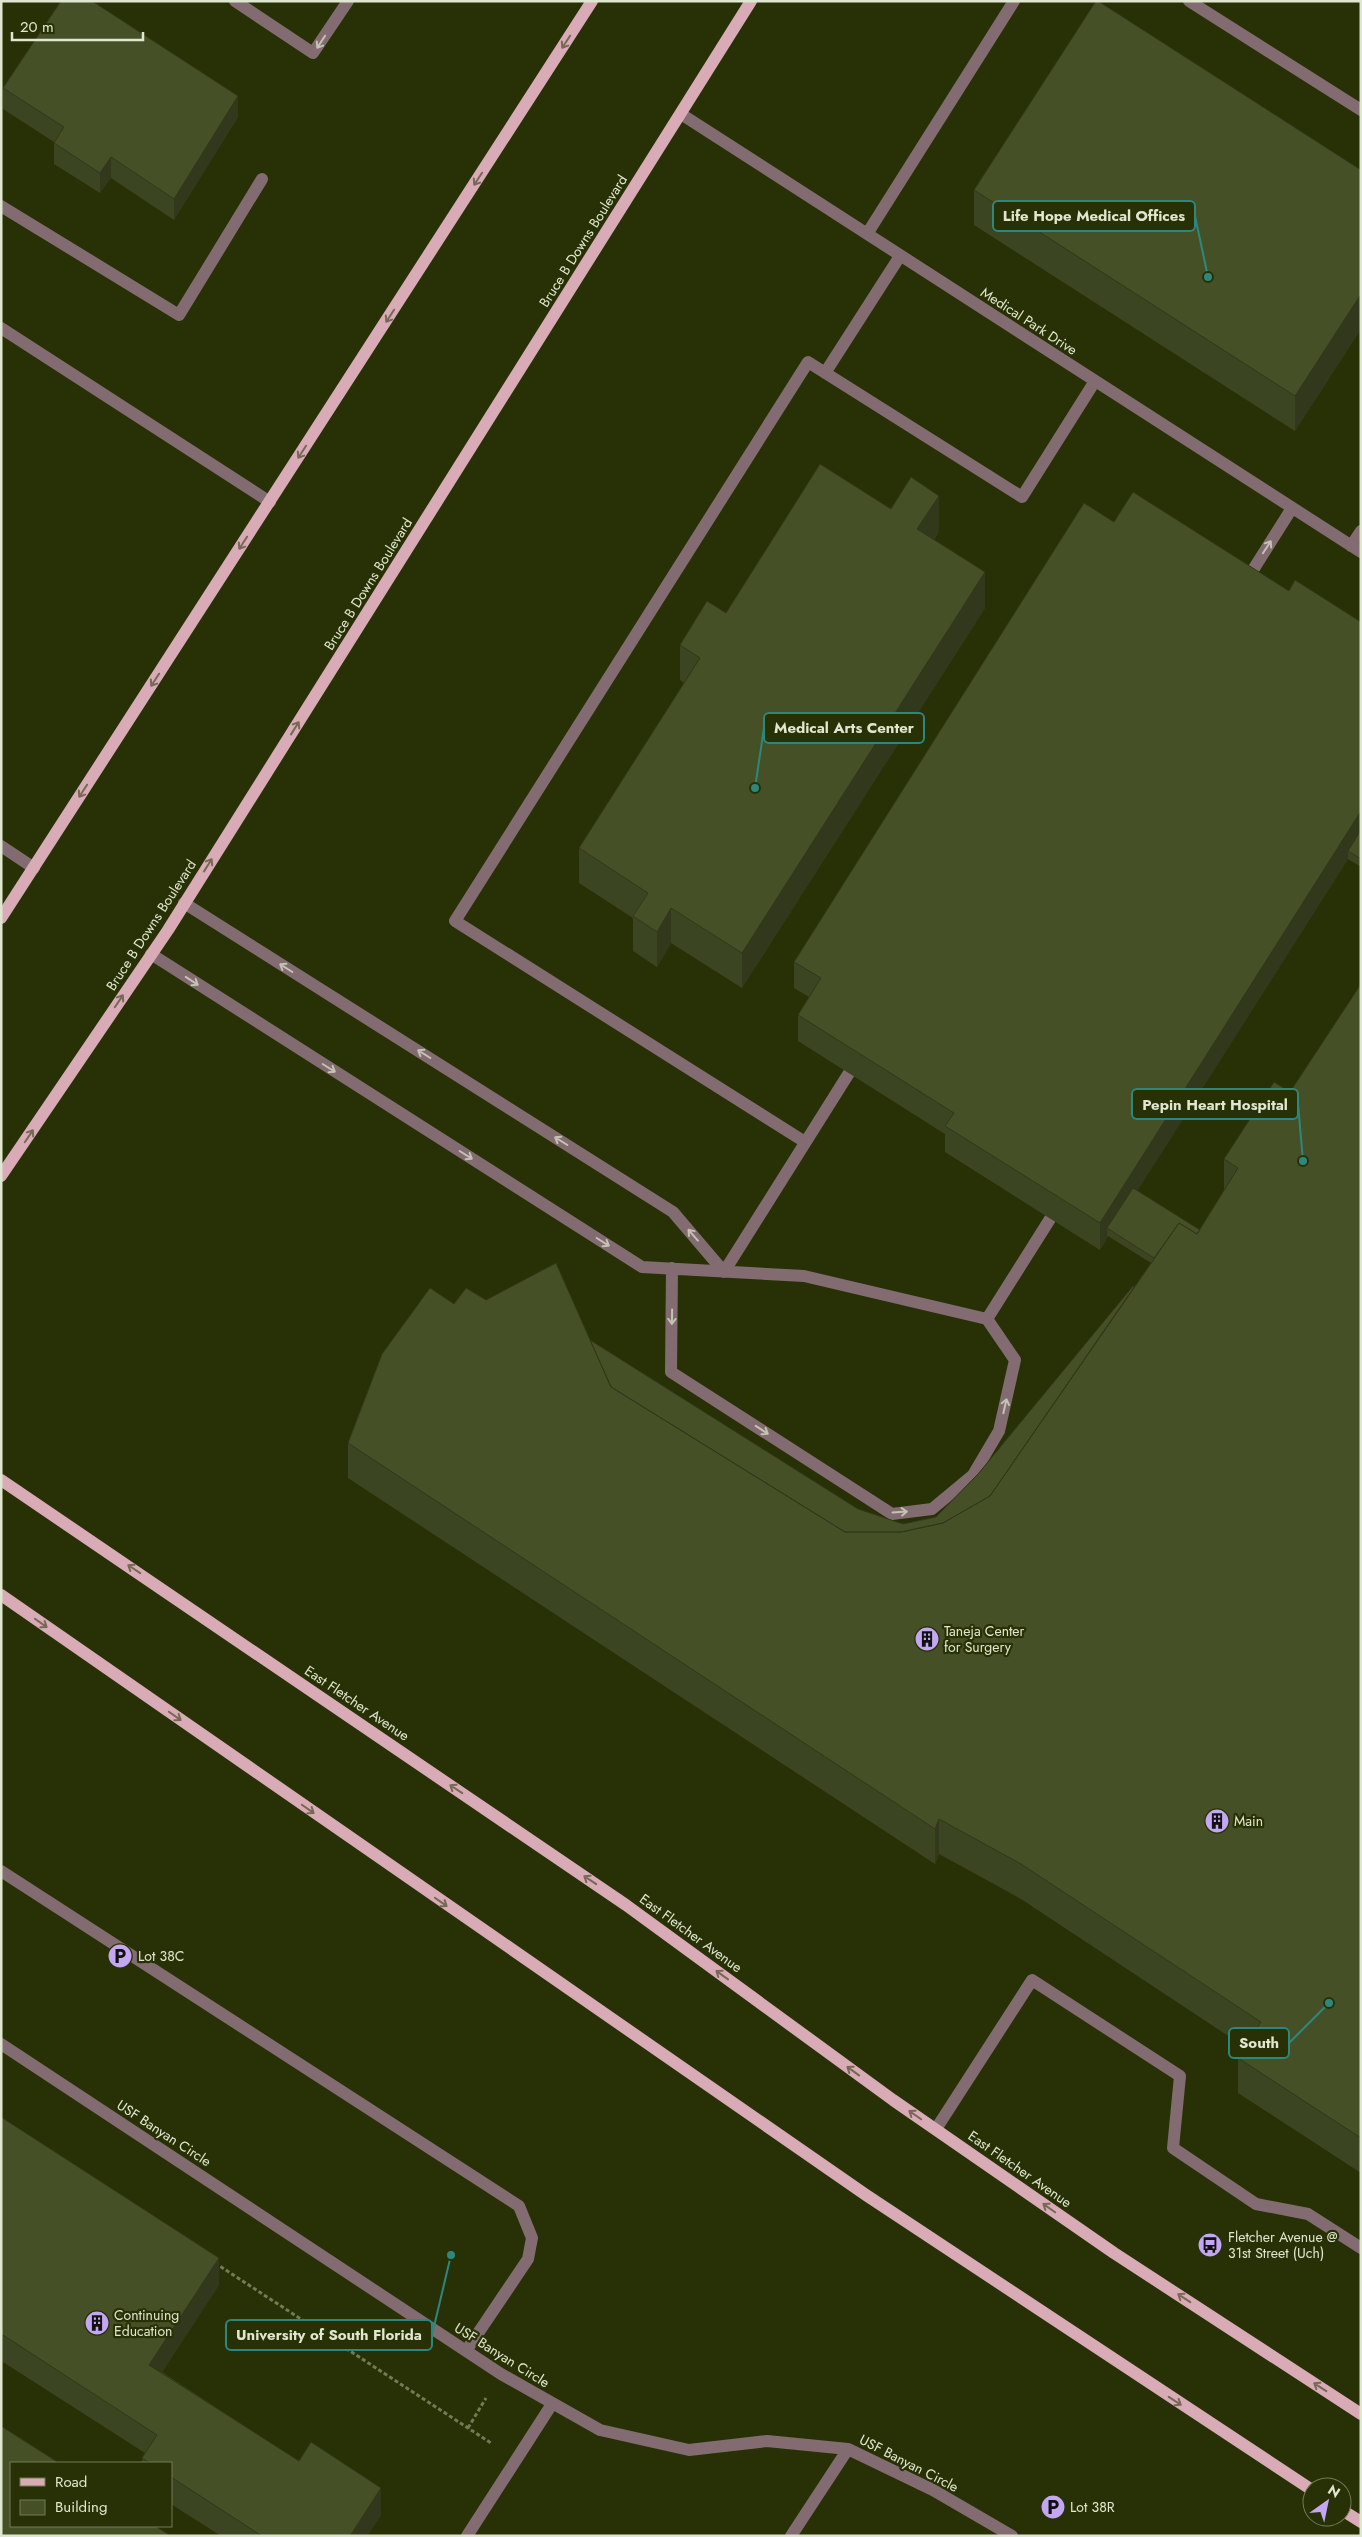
<svg xmlns="http://www.w3.org/2000/svg" width="1362" height="2537" font-family="Jost,sans-serif">
<rect width="100%" height="100%" fill="#283105"/>
<g fill="none" stroke-linecap="round" stroke-linejoin="round">
<path stroke="#727a57" stroke-width="3" stroke-dasharray="4 2.5" stroke-linecap="butt" d="M215 2263 491 2443
M468 2428 486 2398"/>
<path stroke="#826c71" stroke-width="12" d="M235 1 313 53 348 1
M1189 1 1361 110
M681 114 1361 552
M1 206 179 315 262 179
M867 234 1014 1
M1 328 270 502
M825 373 900 256
M1351 546 1361 531
M1246 581 1292 508
M1 846 34 868
M184 903 673 1212 724 1272
M151 954 642 1267 804 1276 987 1319 1050 1219
M805 1142 455 921 808 362 1022 497 1095 381
M672 1268 671 1372 892 1514 932 1509 973 1475 999 1431 1015 1360 987 1319
M724 1272 849 1073
M1 1871 519 2206 532 2238 528 2259 466 2351
M1 2044 501 2374 600 2430 689 2450 767 2441 848 2449 933 2490 1012 2536
M936 2129 1032 1980 1180 2076 1173 2148 1256 2204 1308 2214 1361 2248
M467 2536 552 2404
M791 2536 848 2449"/>
<path stroke="#d8abb7" stroke-width="12" d="M1 918 592 1
M1 1176 168 930 751 1
M1 1480 626 1905 893 2100 1114 2253 1361 2414
M1 1595 866 2195 1312 2490
M1342 2510 1361 2522"/>
</g>
<path fill="#3c4521" d="M3 88 238 117 174 220 111 178 100 193 54 164V142L3 109Z
M1361 170V329L1295 431 974 225V190Z
M891 509 939 531 934 540 985 608 742 988 671 943 657 967 633 951V918L579 883V848L684 683 680 680V645L726 613Z
M1114 522 1289 591 1361 622V867L1348 859 1137 1191 1200 1230 1224 1191V1159L1290 1092 1361 984V2173L1238 2093V2058L1245 2047 1021 1899 939 1854 935 1864 348 1478V1443L454 1304 486 1300 590 1340 858 1509 903 1524 936 1517 978 1474 1134 1287 1151 1263 1108 1236 1100 1250 945 1152V1134L798 1041V1015L809 997 794 988V962Z
M1 2117 219 2285 162 2372 381 2515 367 2536H221L171 2504V2463H142V2458L145 2453 3 2362 1 2365Z"/>
<path fill="#31381b" d="M238 96V117L174 220V199Z
M111 157V178L100 193V173Z
M1361 294V329L1295 431V396Z
M939 496V531L917 564V529Z
M985 572V608L742 988V953Z
M1361 811V838L1348 851V859L1112 1231 1107 1228V1236H1108L1100 1250V1223Z
M671 908V943L657 967V932Z
M939 1819V1854L935 1864V1829Z
M219 2258V2285L149 2391V2365Z
M3 2335V2362L1 2365V2338Z
M381 2488V2515L367 2536H350Z"/>
<path fill="#465026" stroke="#31381b" d="M61 1H92L238 96 174 199 111 157 100 173 54 143 64 127 3 88Z
M1096 1H1098L1361 170V294L1295 396 974 190Z
M820 464 891 509 911 477 939 496 917 529 985 572 742 953 671 908 657 932 633 916 648 893 579 848 700 658 680 645 707 601 726 613Z
M1133 492 1289 591 1295 580 1361 622V811L1100 1223 945 1126 954 1113 798 1015 821 978 794 962 1084 503 1114 522Z
M1361 830V859L1348 851Z
M1361 984V2138L1238 2058 1261 2022 1021 1864 939 1819 935 1829 348 1443 382 1354 430 1288 454 1304 466 1288 486 1300 556 1263 611 1387 845 1532H901L943 1523 990 1496 1179 1223 1197 1234 1238 1168 1224 1159 1274 1082 1290 1092Z
M1133 1188 1200 1230 1197 1234 1179 1223 1154 1258 1107 1228Z
M1133 1286 1134 1287 990 1496 943 1523 901 1532H845L611 1387 590 1340 858 1509 903 1524 936 1517 978 1474Z
M1 2117 219 2258 149 2365 299 2461 311 2442 381 2488 350 2536H262L171 2477V2463H150L142 2458 157 2435 3 2335 1 2338Z
M1 2426 59 2463H11V2526H155L171 2536H1Z"/>
<defs><path id="oneway-shaft" d="M-6 0H5M1.5-3L5.5 0L1.5 3" fill="none" stroke-width="1.6" stroke-linecap="round" stroke-linejoin="round" transform="scale(1.25)"/></defs>
<g stroke="#c4c2b4">
<use href="#oneway-shaft" transform="translate(321 42) rotate(123)"/>
<use href="#oneway-shaft" transform="translate(1267 547) rotate(-57)"/>
<use href="#oneway-shaft" transform="translate(286 968) rotate(-148)"/>
<use href="#oneway-shaft" transform="translate(192 981) rotate(33)"/>
<use href="#oneway-shaft" transform="translate(424 1054) rotate(-148)"/>
<use href="#oneway-shaft" transform="translate(329 1068) rotate(32)"/>
<use href="#oneway-shaft" transform="translate(561 1141) rotate(-148)"/>
<use href="#oneway-shaft" transform="translate(466 1155) rotate(32)"/>
<use href="#oneway-shaft" transform="translate(693 1235) rotate(-131)"/>
<use href="#oneway-shaft" transform="translate(603 1242) rotate(32)"/>
<use href="#oneway-shaft" transform="translate(672 1317) rotate(91)"/>
<use href="#oneway-shaft" transform="translate(1005 1406) rotate(-77)"/>
<use href="#oneway-shaft" transform="translate(762 1430) rotate(33)"/>
<use href="#oneway-shaft" transform="translate(900 1512) rotate(-4)"/>
</g>
<g stroke="#776855">
<use href="#oneway-shaft" transform="translate(566 42) rotate(123)"/>
<use href="#oneway-shaft" transform="translate(478 179) rotate(123)"/>
<use href="#oneway-shaft" transform="translate(390 316) rotate(123)"/>
<use href="#oneway-shaft" transform="translate(302 452) rotate(123)"/>
<use href="#oneway-shaft" transform="translate(243 543) rotate(123)"/>
<use href="#oneway-shaft" transform="translate(155 680) rotate(123)"/>
<use href="#oneway-shaft" transform="translate(295 728) rotate(-58)"/>
<use href="#oneway-shaft" transform="translate(83 791) rotate(123)"/>
<use href="#oneway-shaft" transform="translate(208 865) rotate(-58)"/>
<use href="#oneway-shaft" transform="translate(119 1001) rotate(-56)"/>
<use href="#oneway-shaft" transform="translate(29 1136) rotate(-56)"/>
<use href="#oneway-shaft" transform="translate(134 1569) rotate(-146)"/>
<use href="#oneway-shaft" transform="translate(41 1623) rotate(35)"/>
<use href="#oneway-shaft" transform="translate(175 1716) rotate(35)"/>
<use href="#oneway-shaft" transform="translate(456 1789) rotate(-146)"/>
<use href="#oneway-shaft" transform="translate(308 1809) rotate(35)"/>
<use href="#oneway-shaft" transform="translate(590 1880) rotate(-146)"/>
<use href="#oneway-shaft" transform="translate(441 1902) rotate(35)"/>
<use href="#oneway-shaft" transform="translate(722 1975) rotate(-144)"/>
<use href="#oneway-shaft" transform="translate(853 2071) rotate(-144)"/>
<use href="#oneway-shaft" transform="translate(915 2115) rotate(-145)"/>
<use href="#oneway-shaft" transform="translate(1049 2208) rotate(-145)"/>
<use href="#oneway-shaft" transform="translate(1184 2298) rotate(-147)"/>
<use href="#oneway-shaft" transform="translate(1320 2387) rotate(-147)"/>
<use href="#oneway-shaft" transform="translate(1175 2401) rotate(33)"/>
</g>
<defs>
<symbol id="building-disc" viewBox="-11 -11 22 22"><circle r="9.5" fill="#c3a7f2" stroke="#283105"/><path d="M-4-6H4V6H1V3H-1V6H-4ZM-2.5-4.3h1.7v1.8h-1.7ZM.8-4.3h1.7v1.8H.8ZM-2.5-1h1.7V.8h-1.7ZM.8-1h1.7V.8H.8Z" fill="#111"/></symbol>
<symbol id="parking-disc" viewBox="-11 -11 22 22"><circle r="9.5" fill="#c3a7f2" stroke="#283105"/><path d="M-3.5-5.5H1a3.5 3.5 0 0 1 0 7H-1V5.5H-3.5ZM-1-3.4V-.6H.8a1.4 1.4 0 0 0 0-2.8Z" fill="#111"/></symbol>
<symbol id="bus-disc" viewBox="-11 -11 22 22"><circle r="9.5" fill="#c3a7f2" stroke="#283105"/><path d="M-5-6H5V4H4V6H2V4H-2V6H-4V4H-5ZM-3.5-4V0h7V-4ZM-3.5 1.2v1.5H-2V1.2ZM2 1.2v1.5H3.5V1.2Z" fill="#111"/></symbol>
</defs>
<g fill-rule="evenodd">
<use href="#building-disc" x="913" y="1625" width="28" height="28"/>
<use href="#building-disc" x="1203" y="1807" width="28" height="28"/>
<use href="#parking-disc" x="106" y="1942" width="28" height="28"/>
<use href="#bus-disc" x="1196" y="2231" width="28" height="28"/>
<use href="#building-disc" x="83" y="2309" width="28" height="28"/>
<use href="#parking-disc" x="1039" y="2493" width="28" height="28"/>
</g>
<g text-anchor="middle" stroke-width="4.5" stroke-linejoin="round" paint-order="stroke">
<g font-size="14" fill="#e0e7d0" stroke="#283105">
<text transform="translate(583 241) rotate(-58)" y="5">Bruce B Downs Boulevard</text>
<text transform="translate(1029 321) rotate(33)" y="5">Medical Park Drive</text>
<text transform="translate(368 584) rotate(-58)" y="5">Bruce B Downs Boulevard</text>
<text transform="translate(151 925) rotate(-57)" y="5">Bruce B Downs Boulevard</text>
<text transform="translate(357 1703) rotate(34)" y="5">East Fletcher Avenue</text>
<text transform="translate(691 1933) rotate(36)" y="5">East Fletcher Avenue</text>
<text transform="translate(164 2133) rotate(33)" y="5">USF Banyan Circle</text>
<text transform="translate(1020 2169) rotate(35)" y="5">East Fletcher Avenue</text>
<text transform="translate(502 2355) rotate(32)" y="5">USF Banyan Circle</text>
<text transform="translate(909 2463) rotate(27)" y="5">USF Banyan Circle</text>
</g>
<g font-size="14" fill="#e0e7d0" stroke="#283105" text-anchor="start">
<text x="944" y="1636">Taneja Center<tspan x="944" dy="16">for Surgery</tspan></text>
<text x="1234" y="1826">Main</text>
<text x="138" y="1961">Lot 38C</text>
<text x="1228" y="2242">Fletcher Avenue @<tspan x="1228" dy="16">31st Street (Uch)</tspan></text>
<text x="114" y="2320">Continuing<tspan x="114" dy="16">Education</tspan></text>
<text x="1070" y="2512">Lot 38R</text>
</g>
</g>
<path fill="none" stroke="#2e877d" stroke-width="2" d="M1208 277L1195 216M755 788L764 728M1303 1161L1298 1104M1329 2003L1289 2043M451 2255L432 2335"/>
<g fill="#2e877d" stroke="#283105" stroke-width="2">
<circle cx="1208" cy="277" r="5"/>
<circle cx="755" cy="788" r="5"/>
<circle cx="1303" cy="1161" r="5"/>
<circle cx="1329" cy="2003" r="5"/>
<circle cx="451" cy="2255" r="5"/>
</g>
<g fill="#283105" stroke="#2e877d" stroke-width="2">
<rect x="993" y="201" width="202" height="30" rx="5"/>
<rect x="764" y="713" width="160" height="30" rx="5"/>
<rect x="1132" y="1089" width="166" height="30" rx="5"/>
<rect x="1229" y="2028" width="60" height="30" rx="5"/>
<rect x="226" y="2320" width="206" height="30" rx="5"/>
</g>
<g font-size="15" text-anchor="middle" font-weight="bold" fill="#e0e7d0">
<text x="1094" y="221">Life Hope Medical Offices</text>
<text x="844" y="733">Medical Arts Center</text>
<text x="1215" y="1110">Pepin Heart Hospital</text>
<text x="1259" y="2048">South</text>
<text x="329" y="2340">University of South Florida</text>
</g>
<rect width="1362" height="2537" fill="none" stroke="#e0e7d0" stroke-width="5"/>
<rect x="10" y="2462" width="162" height="65" fill="#283105" stroke="#727a56"/>
<rect x="20" y="2478" width="25" height="8" fill="#d8abb7" stroke="#727a56"/>
<text x="55" y="2487" font-size="15" fill="#e0e7d0">Road</text>
<rect x="20" y="2500" width="25" height="15" fill="#465026" stroke="#727a56"/>
<text x="55" y="2512" font-size="15" fill="#e0e7d0">Building</text>
<g transform="translate(1327 2502) rotate(33)"><circle r="24" fill="#283105" stroke="#727a56"/>
<path d="M0-4L9 19L0 12L-9 19Z" fill="#c3a7f2"/>
<text y="-8" font-size="14" font-weight="bold" text-anchor="middle" fill="#e0e7d0">N</text>
</g>
<path d="M12 32v8h131v-8" fill="none" stroke="#e0e7d0" stroke-width="2.5"/>
<text x="20" y="32" font-size="15" fill="#e0e7d0" stroke="#283105" stroke-width="4" paint-order="stroke">20 m</text>
</svg>
